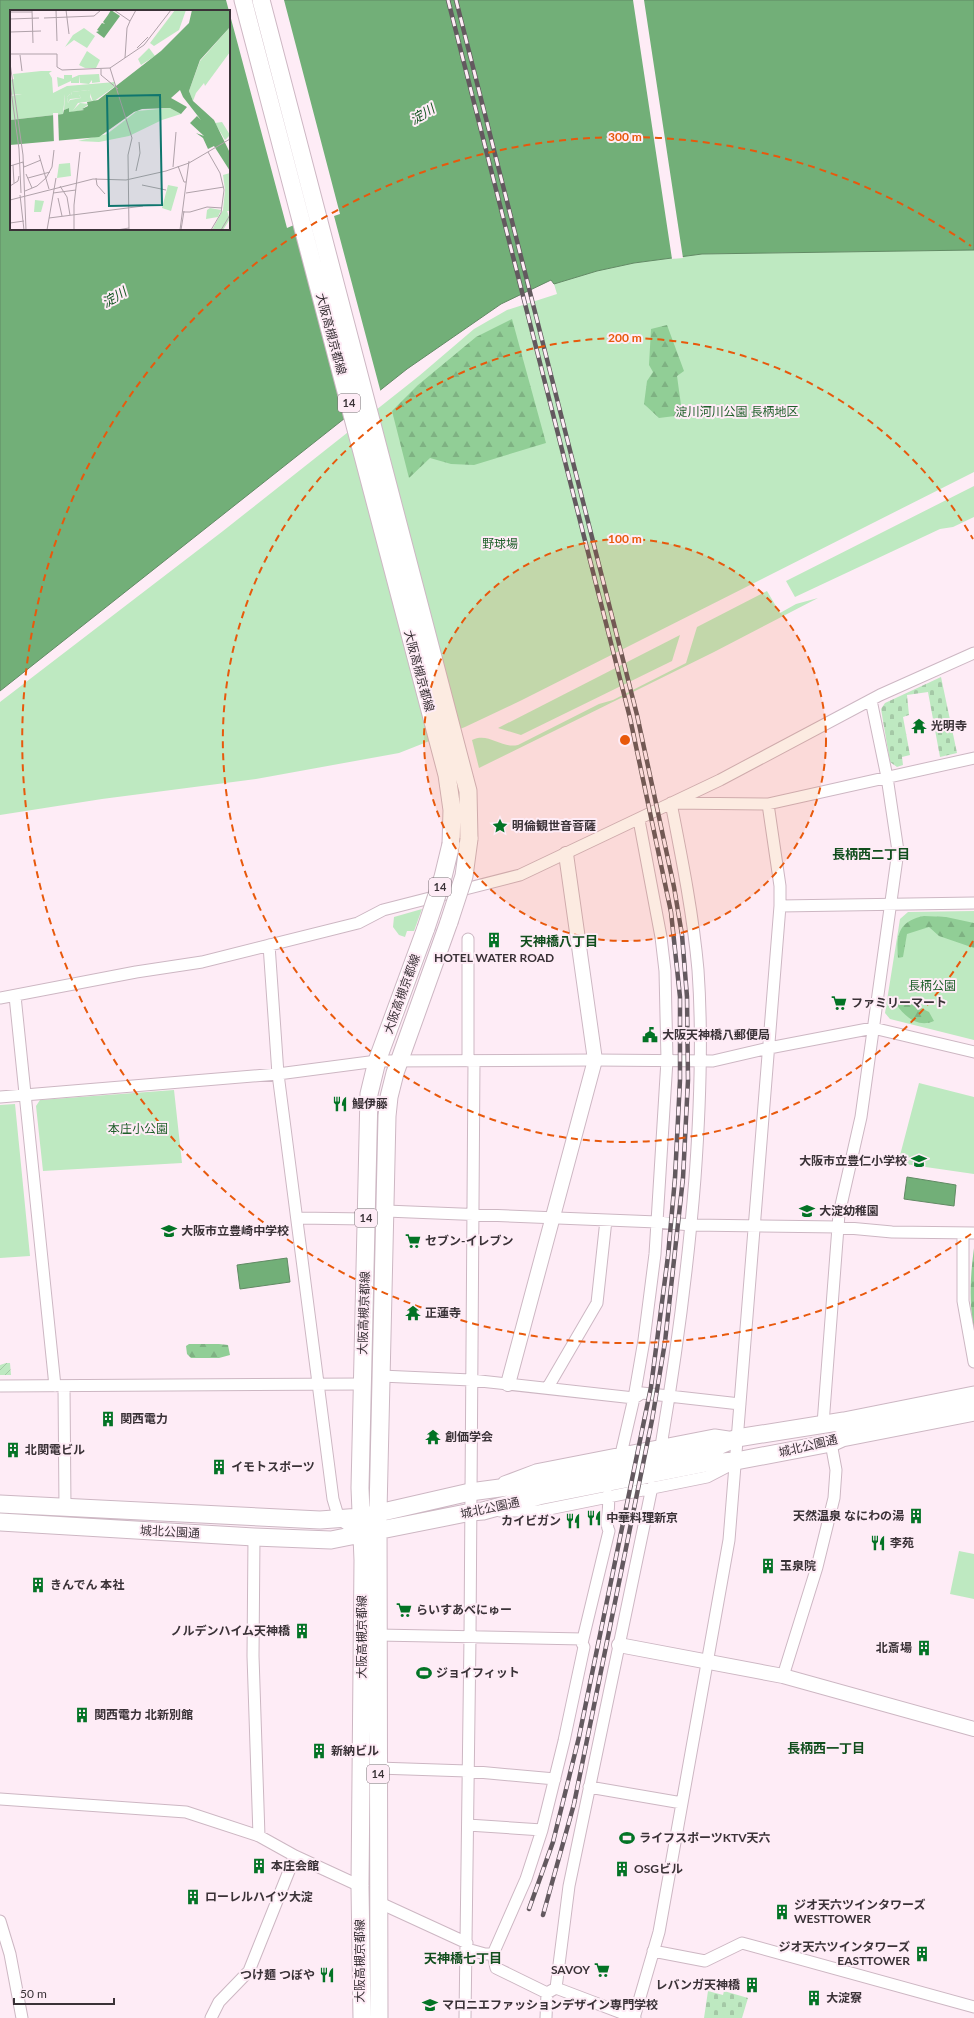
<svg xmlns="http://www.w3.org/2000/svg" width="974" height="2018" font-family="Lato,'Noto Sans JP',sans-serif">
<defs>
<pattern id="forest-firs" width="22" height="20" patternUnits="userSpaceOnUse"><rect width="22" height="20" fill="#91ce96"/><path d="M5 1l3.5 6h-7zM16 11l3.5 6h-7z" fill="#7eb182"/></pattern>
<pattern id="cemetery-stones" width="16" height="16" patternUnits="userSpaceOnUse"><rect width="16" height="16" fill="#bee9c1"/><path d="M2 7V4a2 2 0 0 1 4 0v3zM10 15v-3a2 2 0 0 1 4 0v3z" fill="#a4c8a6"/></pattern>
<pattern id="garden-furrows" width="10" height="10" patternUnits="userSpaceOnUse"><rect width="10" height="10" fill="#bee9c1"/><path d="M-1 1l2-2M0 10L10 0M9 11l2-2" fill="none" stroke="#a4c8a6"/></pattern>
</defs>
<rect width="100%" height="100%" fill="#feecf6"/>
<path fill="#bee9c1" d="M974 250V472L522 700 465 727 399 753 256 779 102 799 0 815V702L223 531 419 376 474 329 507 310 557 294 554 284 597 271 634 263 702 254Z
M974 486V517L953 527 940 529 795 597 786 581Z
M767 591 780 613 796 604 818 598 714 652 479 768 472 740C489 732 501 749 518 745L599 704 613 700 686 663 697 627Z
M680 635 672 661 521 735 498 728Z
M422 909 414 931H407L405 937 399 935 393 927 394 917Z
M974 911V1040L890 1019 885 1013 900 919 908 912Z
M919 1083 974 1097V1174L898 1163Z
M174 1090 182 1163 43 1171 36 1106 40 1100Z
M15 1104 30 1256 0 1258V1105Z
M959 1551 974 1554V1599L950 1594Z"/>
<path fill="url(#forest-firs)" d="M512 319 546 443 474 465 451 464 430 458 409 478 392 411 418 385 476 337Z
M667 325 684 371 677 376 681 405 675 416 659 418 644 404 647 381 653 372 649 365 651 329Z
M924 916 946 917 974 923V948L939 936 929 927 907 934 903 957 898 958C896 934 899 921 924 916Z
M903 999 929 1012 934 1021C918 1028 905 1017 896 1004Z
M974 1248V1332C969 1303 970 1277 974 1248Z
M189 1344H219L228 1345 230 1355 219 1358H191L187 1354 186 1346Z"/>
<path fill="url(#cemetery-stones)" d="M941 677 957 753 940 757 928 692 907 695 909 715 903 717 910 755 902 757 903 765 897 767 890 762 881 709 885 703Z
M708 1991 723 1995 724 1991 748 1998 742 2018H704Z"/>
<path fill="url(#garden-furrows)" d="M6 1363H10L11 1375H0V1365Z"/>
<path fill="#72af78" stroke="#618a64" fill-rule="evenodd" d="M0 0H974V250L702 254 634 263 597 271 554 284 551 280 501 304 407 369 0 691ZM11 11H229V229H11Z
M907 1177 956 1185 954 1206 904 1199Z
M287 1258 290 1282 240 1289 237 1265Z"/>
<path fill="#feecf6" d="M226 0H284L340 214 334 216 381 393 345 420 294 225 287 228Z
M633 0H644L683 258 672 259Z"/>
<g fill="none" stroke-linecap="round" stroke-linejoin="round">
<defs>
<path id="minor" d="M780 906 974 903
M468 939V1061
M269 945 278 1074 333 1499 339 1519 361 1534
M15 996 55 1386
M0 998 136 972 202 962 358 923 383 910 520 875 720 780 880 695 974 653
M0 1097 278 1074 377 1061 595 1060 713 1061 769 1048 873 1028 974 1052
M386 1211 657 1222 691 1225 838 1227 892 1232 974 1233
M298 1218 366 1219
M963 1233V1301L974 1362
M381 1376 471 1380 634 1398 642 1393 740 1404
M0 1386 362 1384
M64 1386 65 1508
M548 1387 597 1303 606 1220
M823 1424 839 1214 861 1117 898 851 887 777 871 700
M661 1446C676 1357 688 1268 695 1178 700 1109 703 1040 698 970 693 914 682 859 671 803L768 804 974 758
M621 1454 634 1398 644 1340 655 1254 667 1060 665 971 661 937 639 820
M504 1482 536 1470 715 1435 735 1438
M500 1511H539L707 1477 732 1464
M254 1537 253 1656 259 1836
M378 1635 583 1639
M783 1676 817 1567 834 1498 836 1470 831 1443
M378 1768 467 1771 555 1779
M589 1787 682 1803
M0 1799 186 1812 259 1836 295 1856 360 1886
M468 1825 542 1830
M380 1903 467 1943
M0 1921 10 1954 22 2018
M467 1949 485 1954H493
M653 1951 705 1961 742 1943 974 2007
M556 1988 635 2018
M547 1993 496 1968 493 1954 526 1879 542 1830 564 1741 584 1647 582 1643 583 1639 609 1531C604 1522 611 1508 608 1495
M547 1993 556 1988 569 1886 652 1487
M211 2018 219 2002 249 1971 295 1856
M465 2018 470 1637 474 1061
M546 2018 547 1993
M634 2018 659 1932 729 1540 780 906V886L768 804"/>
<path id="tertiary" d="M508 1384 595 1060 566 854
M619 1645 783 1676 974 1729"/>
<path id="primary" d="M243 0 447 775 452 810 451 844
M261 0 468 791 469 839
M0 1504 320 1520 361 1517 470 1492 537 1483 716 1447 737 1438 844 1421 974 1395
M0 1522 254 1537 331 1540 471 1512 483 1511 539 1496 706 1463 736 1461 831 1443 842 1438 974 1412
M362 2018 360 1886 363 1560 360 1488 369 1094 377 1061 426 928
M379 2018 378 1512 387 1116 389 1097 395 1073 449 922"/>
</defs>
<use href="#minor" stroke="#cdb7c3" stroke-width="13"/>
<use href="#tertiary" stroke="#cdb7c3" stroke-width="16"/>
<use href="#primary" stroke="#cdb7c3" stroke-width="19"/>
<use href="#minor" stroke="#fff" stroke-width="11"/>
<use href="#tertiary" stroke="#fff" stroke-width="14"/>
<use href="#primary" stroke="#fff" stroke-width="17"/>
<defs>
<path id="rail" d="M448 0 630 718 671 912 680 997V1080L675 1178 668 1256 651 1387 579 1737 553 1842 529 1909
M456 0 637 715 674 887 682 935 687 997 688 1080 683 1178 665 1342 652 1420 574 1804 543 1915"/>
</defs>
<use href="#rail" stroke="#63595f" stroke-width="4.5"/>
<use href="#rail" stroke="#feecf6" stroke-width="3" stroke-dasharray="9" stroke-linecap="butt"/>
<defs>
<path id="primary-bridge" d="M449 922 464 876 469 839
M426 928 443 877 451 844"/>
</defs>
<use href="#primary-bridge" stroke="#cdb7c3" stroke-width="19" stroke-linecap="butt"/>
<use href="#primary-bridge" stroke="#fff" stroke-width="17"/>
</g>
<circle cx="625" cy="740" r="201" fill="#e8590c" fill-opacity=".12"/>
<g fill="none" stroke="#e8590c" stroke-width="2" stroke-dasharray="7 5">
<circle cx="625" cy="740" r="201"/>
<path d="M973 941A402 402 0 1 1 973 539"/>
<path d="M971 1234A603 603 0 1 1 971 246"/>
</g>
<defs>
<symbol id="temple-bare" viewBox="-9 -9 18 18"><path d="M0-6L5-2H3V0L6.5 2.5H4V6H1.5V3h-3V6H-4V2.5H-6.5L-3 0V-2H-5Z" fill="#037325" stroke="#feecf6" stroke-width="2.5" paint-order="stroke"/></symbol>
<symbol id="sight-bare" viewBox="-9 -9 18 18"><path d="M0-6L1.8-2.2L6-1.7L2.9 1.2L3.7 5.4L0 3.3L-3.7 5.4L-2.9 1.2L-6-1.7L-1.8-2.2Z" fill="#037325" stroke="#feecf6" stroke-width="2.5" paint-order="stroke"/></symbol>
<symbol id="building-bare" viewBox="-9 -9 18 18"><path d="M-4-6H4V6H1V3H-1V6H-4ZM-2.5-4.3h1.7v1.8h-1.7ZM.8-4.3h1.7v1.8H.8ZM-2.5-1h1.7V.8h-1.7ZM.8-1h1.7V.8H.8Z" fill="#037325" stroke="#feecf6" stroke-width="2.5" paint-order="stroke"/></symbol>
<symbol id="supermarket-bare" viewBox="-9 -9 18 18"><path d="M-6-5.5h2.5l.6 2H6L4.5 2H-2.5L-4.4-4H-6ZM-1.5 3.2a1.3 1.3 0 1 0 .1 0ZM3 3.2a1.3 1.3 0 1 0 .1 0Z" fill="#037325" stroke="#feecf6" stroke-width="2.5" paint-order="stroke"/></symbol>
<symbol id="civic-bare" viewBox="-9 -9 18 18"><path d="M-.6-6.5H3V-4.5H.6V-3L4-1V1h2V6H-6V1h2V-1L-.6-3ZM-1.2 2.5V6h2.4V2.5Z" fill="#037325" stroke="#feecf6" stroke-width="2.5" paint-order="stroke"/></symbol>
<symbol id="restaurant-bare" viewBox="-9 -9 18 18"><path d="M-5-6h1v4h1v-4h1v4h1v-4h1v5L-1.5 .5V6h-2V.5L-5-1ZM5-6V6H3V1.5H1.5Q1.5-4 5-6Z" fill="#037325" stroke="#feecf6" stroke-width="2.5" paint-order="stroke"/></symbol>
<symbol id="school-bare" viewBox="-9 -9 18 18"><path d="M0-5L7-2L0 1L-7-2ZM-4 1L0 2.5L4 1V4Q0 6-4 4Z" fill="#037325" stroke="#feecf6" stroke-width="2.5" paint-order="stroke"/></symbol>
<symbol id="stadium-bare" viewBox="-9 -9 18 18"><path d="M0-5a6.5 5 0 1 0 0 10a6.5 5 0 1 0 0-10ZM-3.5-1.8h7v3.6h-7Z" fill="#037325" stroke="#feecf6" stroke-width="2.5" paint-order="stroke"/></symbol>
<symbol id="university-bare" viewBox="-9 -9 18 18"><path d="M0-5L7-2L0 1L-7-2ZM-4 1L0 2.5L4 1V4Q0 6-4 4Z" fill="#037325" stroke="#feecf6" stroke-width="2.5" paint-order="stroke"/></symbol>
</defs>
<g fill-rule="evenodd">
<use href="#temple-bare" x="908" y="715" width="22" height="22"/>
<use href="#sight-bare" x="489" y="815" width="22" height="22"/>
<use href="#building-bare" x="483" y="929" width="22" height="22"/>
<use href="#supermarket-bare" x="828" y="992" width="22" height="22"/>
<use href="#civic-bare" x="639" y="1024" width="22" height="22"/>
<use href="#restaurant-bare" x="329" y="1093" width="22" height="22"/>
<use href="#school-bare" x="908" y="1150" width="22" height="22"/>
<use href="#school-bare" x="796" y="1200" width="22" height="22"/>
<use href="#school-bare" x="158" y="1220" width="22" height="22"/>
<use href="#supermarket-bare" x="402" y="1230" width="22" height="22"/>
<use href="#temple-bare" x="402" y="1302" width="22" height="22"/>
<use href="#building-bare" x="97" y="1408" width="22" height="22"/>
<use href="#temple-bare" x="422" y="1426" width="22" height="22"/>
<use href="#building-bare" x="2" y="1439" width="22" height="22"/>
<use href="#building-bare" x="208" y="1456" width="22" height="22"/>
<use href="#building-bare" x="905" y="1505" width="22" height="22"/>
<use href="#restaurant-bare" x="583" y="1507" width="22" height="22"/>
<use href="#restaurant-bare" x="562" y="1510" width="22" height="22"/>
<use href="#restaurant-bare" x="867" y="1532" width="22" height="22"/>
<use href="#building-bare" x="757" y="1555" width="22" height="22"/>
<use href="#building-bare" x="27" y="1574" width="22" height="22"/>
<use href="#supermarket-bare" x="393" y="1599" width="22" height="22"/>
<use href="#building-bare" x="291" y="1620" width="22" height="22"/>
<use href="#building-bare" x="913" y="1637" width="22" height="22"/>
<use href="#stadium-bare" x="413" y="1662" width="22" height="22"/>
<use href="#building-bare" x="71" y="1704" width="22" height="22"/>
<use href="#building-bare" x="308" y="1740" width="22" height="22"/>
<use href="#stadium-bare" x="616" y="1827" width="22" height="22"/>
<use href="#building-bare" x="248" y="1855" width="22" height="22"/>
<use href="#building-bare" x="611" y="1858" width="22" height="22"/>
<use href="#building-bare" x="182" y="1886" width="22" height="22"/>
<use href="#building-bare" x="771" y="1901" width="22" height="22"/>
<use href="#building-bare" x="911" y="1943" width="22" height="22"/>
<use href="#supermarket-bare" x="591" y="1959" width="22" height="22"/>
<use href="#restaurant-bare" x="316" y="1964" width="22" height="22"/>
<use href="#building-bare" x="741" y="1974" width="22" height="22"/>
<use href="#building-bare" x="803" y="1987" width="22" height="22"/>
<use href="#university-bare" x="419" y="1994" width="22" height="22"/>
</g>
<g text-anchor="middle" stroke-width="4" stroke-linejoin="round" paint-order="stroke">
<g fill="#feecf6" stroke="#756a70" stroke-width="1">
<rect x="338" y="394" width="22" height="18" rx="3"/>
<rect x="429" y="878" width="22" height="18" rx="3"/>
<rect x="355" y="1209" width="22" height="18" rx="3"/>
<rect x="367" y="1765" width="22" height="18" rx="3"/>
</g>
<g font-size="11" font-weight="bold" fill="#3a3237">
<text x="349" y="407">14</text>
<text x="440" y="891">14</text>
<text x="366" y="1222">14</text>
<text x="378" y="1778">14</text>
</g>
<g font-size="12" fill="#3a3237" stroke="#feecf6">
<text transform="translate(331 334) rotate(75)" y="4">大阪高槻京都線</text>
<text transform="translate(419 671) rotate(75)" y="4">大阪高槻京都線</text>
<text transform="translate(402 994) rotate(-70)" y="4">大阪高槻京都線</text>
<text transform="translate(364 1313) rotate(-88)" y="4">大阪高槻京都線</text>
<text transform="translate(808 1446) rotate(-13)" y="4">城北公園通</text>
<text transform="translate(490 1508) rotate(-12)" y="4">城北公園通</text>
<text transform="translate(170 1532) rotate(3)" y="4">城北公園通</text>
<text transform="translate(362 1637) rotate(-90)" y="4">大阪高槻京都線</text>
<text transform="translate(360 1961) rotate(-90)" y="4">大阪高槻京都線</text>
</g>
<g font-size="12" fill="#1f5f2a" stroke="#feecf6">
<text x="737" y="416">淀川河川公園 長柄地区</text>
<text x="500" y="548">野球場</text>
<text x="932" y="990">長柄公園</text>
<text x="138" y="1133">本庄小公園</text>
</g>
<g font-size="12" font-weight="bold" fill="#3a3237" stroke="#feecf6" text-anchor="start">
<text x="931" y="730">光明寺</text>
<text x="512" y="830">明倫観世音菩薩</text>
<text x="494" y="962" text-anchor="middle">HOTEL WATER ROAD</text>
<text x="851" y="1007">ファミリーマート</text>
<text x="662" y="1039">大阪天神橋八郵便局</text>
<text x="352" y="1108">鰻伊藤</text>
<text x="907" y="1165" text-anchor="end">大阪市立豊仁小学校</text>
<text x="819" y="1215">大淀幼稚園</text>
<text x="181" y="1235">大阪市立豊崎中学校</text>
<text x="425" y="1245">セブン-イレブン</text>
<text x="425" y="1317">正蓮寺</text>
<text x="120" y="1423">関西電力</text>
<text x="445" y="1441">創価学会</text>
<text x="25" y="1454">北関電ビル</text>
<text x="231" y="1471">イモトスポーツ</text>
<text x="904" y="1520" text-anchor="end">天然温泉 なにわの湯</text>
<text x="606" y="1522">中華料理新京</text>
<text x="561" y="1525" text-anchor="end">カイビガン</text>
<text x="890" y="1547">李苑</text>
<text x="780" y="1570">玉泉院</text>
<text x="50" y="1589">きんでん 本社</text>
<text x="416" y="1614">らいすあべにゅー</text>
<text x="290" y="1635" text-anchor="end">ノルデンハイム天神橋</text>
<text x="912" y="1652" text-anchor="end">北斎場</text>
<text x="436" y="1677">ジョイフィット</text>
<text x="94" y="1719">関西電力 北新別館</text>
<text x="331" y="1755">新納ビル</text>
<text x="639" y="1842">ライフスポーツKTV天六</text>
<text x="271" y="1870">本庄会館</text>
<text x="634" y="1873">OSGビル</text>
<text x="205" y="1901">ローレルハイツ大淀</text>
<text x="794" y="1909">ジオ天六ツインタワーズ<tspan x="794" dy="14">WESTTOWER</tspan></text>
<text x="910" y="1951" text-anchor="end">ジオ天六ツインタワーズ<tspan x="910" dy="14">EASTTOWER</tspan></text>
<text x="590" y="1974" text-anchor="end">SAVOY</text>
<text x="315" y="1979" text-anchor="end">つけ麺 つぼや</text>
<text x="740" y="1989" text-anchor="end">レバンガ天神橋</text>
<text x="826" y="2002">大淀寮</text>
<text x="442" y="2009">マロニエファッションデザイン専門学校</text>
</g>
<g font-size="13" font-style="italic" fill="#155622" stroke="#feecf6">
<text transform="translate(422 114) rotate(-31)" y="5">淀川</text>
<text transform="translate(114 297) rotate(-31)" y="5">淀川</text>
</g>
<g font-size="13" font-weight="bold" fill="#114e1d" stroke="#feecf6">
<text x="871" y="859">長柄西二丁目</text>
<text x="559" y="946">天神橋八丁目</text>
<text x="826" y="1753">長柄西一丁目</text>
<text x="463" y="1963">天神橋七丁目</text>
</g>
</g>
<g transform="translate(10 10)">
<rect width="220" height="220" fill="#feecf6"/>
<path d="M165 0H176L169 20 144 36 140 33ZM220 17V42L195 76 194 73 186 83 183 91 179 81 190 51ZM74 18 85 26 77 38 64 30 55 37 63 25ZM139 38 145 46 131 55 128 49ZM77 41 90 50 86 58H75L69 55ZM31 61H42L39 63 42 68 43 83 57 76 105 72 104 77 83 92 79 80 62 82 61 85H69L71 88 60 89 58 93 57 87 60 84H55L53 104 0 110V86L12 84 0 85V70L4 69 3 64ZM89 64 90 72 82 73V70L79 74 70 73 69 65ZM54 65H62V68L69 65V73H61V71L48 77 47 67 54 69ZM70 93 79 94 72 99 74 100 61 102ZM160 98 171 104 152 110 119 126 89 132 68 131 97 124 127 101ZM212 112 220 125 215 130 205 113ZM60 153 61 166 47 168 49 154ZM220 163V201H217L220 209 213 220H202L213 200 215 180 213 165ZM25 190 34 191 31 202H24ZM200 198 211 200 208 207 196 209 197 200Z" fill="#bee9c1"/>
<path d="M78 80 81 81 80 87 82 91 68 93 62 102H58L59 98 54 100 55 84H60L57 87 58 93 60 90 71 88 69 85H61L62 82Z" fill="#bee9c1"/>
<path d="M158 175 168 177 161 201 152 198Z" fill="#bee9c1"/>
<path d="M101 0 110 6 94 28 86 22 89 21 87 20 92 13 95 14 93 12 98 5 100 6 98 5ZM182 0H220V17L190 50 179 81 183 91 204 110 220 143V161L204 136 198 139 193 128 186 123 194 126 180 113 187 106 191 110 173 87 170 80 161 88 177 97 171 104 160 98 132 99 124 102 89 127 0 135V110L53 104 54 100 59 98V102L74 100 72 99 78 96 77 92 88 90 151 41 179 13Z" fill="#72af78"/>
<path d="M43 103H48L49 133 44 134Z" fill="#feecf6"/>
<path fill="none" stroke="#b0a2aa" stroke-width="1" d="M22 0 23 33M46 0 47 31M56 0 59 24M104 0 120 11 117 18 115 48M1 2H22M34 8 84 6 91 0M0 9 29 8M120 11 126 0M0 22 31 21M127 38 138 27M0 44H47V57L52 60 100 58 134 35 161 0M10 45 12 61M0 53 13 145 16 220M100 58 122 128 118 145 119 220M91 59V65L108 79M0 73 9 139 11 183M198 142 210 163 214 180 211 203 201 220M29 145 39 179M3 155 4 173M0 156 13 152 14 157 31 150M168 156 174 172H176M163 157 166 122M126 161 130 143 129 132M16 164 22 178M18 168 40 162M86 168 87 175 95 184M132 175 156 180M0 176 8 171 9 166M50 176 57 187 60 205M15 181 27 176 36 168 42 157 44 140M43 183 66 180M176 183 214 177M10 185 14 220M48 188 52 206M0 190 83 169 116 170 156 161 179 153 220 129M173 202H180L197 197 212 198M39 208 133 196M0 213 14 211M37 220 46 168M64 220V195L70 142M107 220 119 218M115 220H128M170 220 179 151M171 220 174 201M211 220 220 205"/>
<path fill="#0f766e" fill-opacity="0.15" stroke="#0f766e" stroke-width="2" d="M150 85 152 195 99 196 97 86Z"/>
<rect width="220" height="220" fill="none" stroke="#3a3237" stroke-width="2"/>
</g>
<circle cx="625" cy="740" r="6" fill="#e8590c" stroke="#feecf6" stroke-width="2"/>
<g font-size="12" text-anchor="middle" font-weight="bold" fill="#e8590c" stroke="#feecf6" stroke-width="4" stroke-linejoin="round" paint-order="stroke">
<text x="625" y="141">300 m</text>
<text x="625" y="342">200 m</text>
<text x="625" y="543">100 m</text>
</g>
<path d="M14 1998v6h100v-6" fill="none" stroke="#3a3237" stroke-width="2"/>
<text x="20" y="1998" font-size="12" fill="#3a3237" stroke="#feecf6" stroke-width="3" paint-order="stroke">50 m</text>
</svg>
